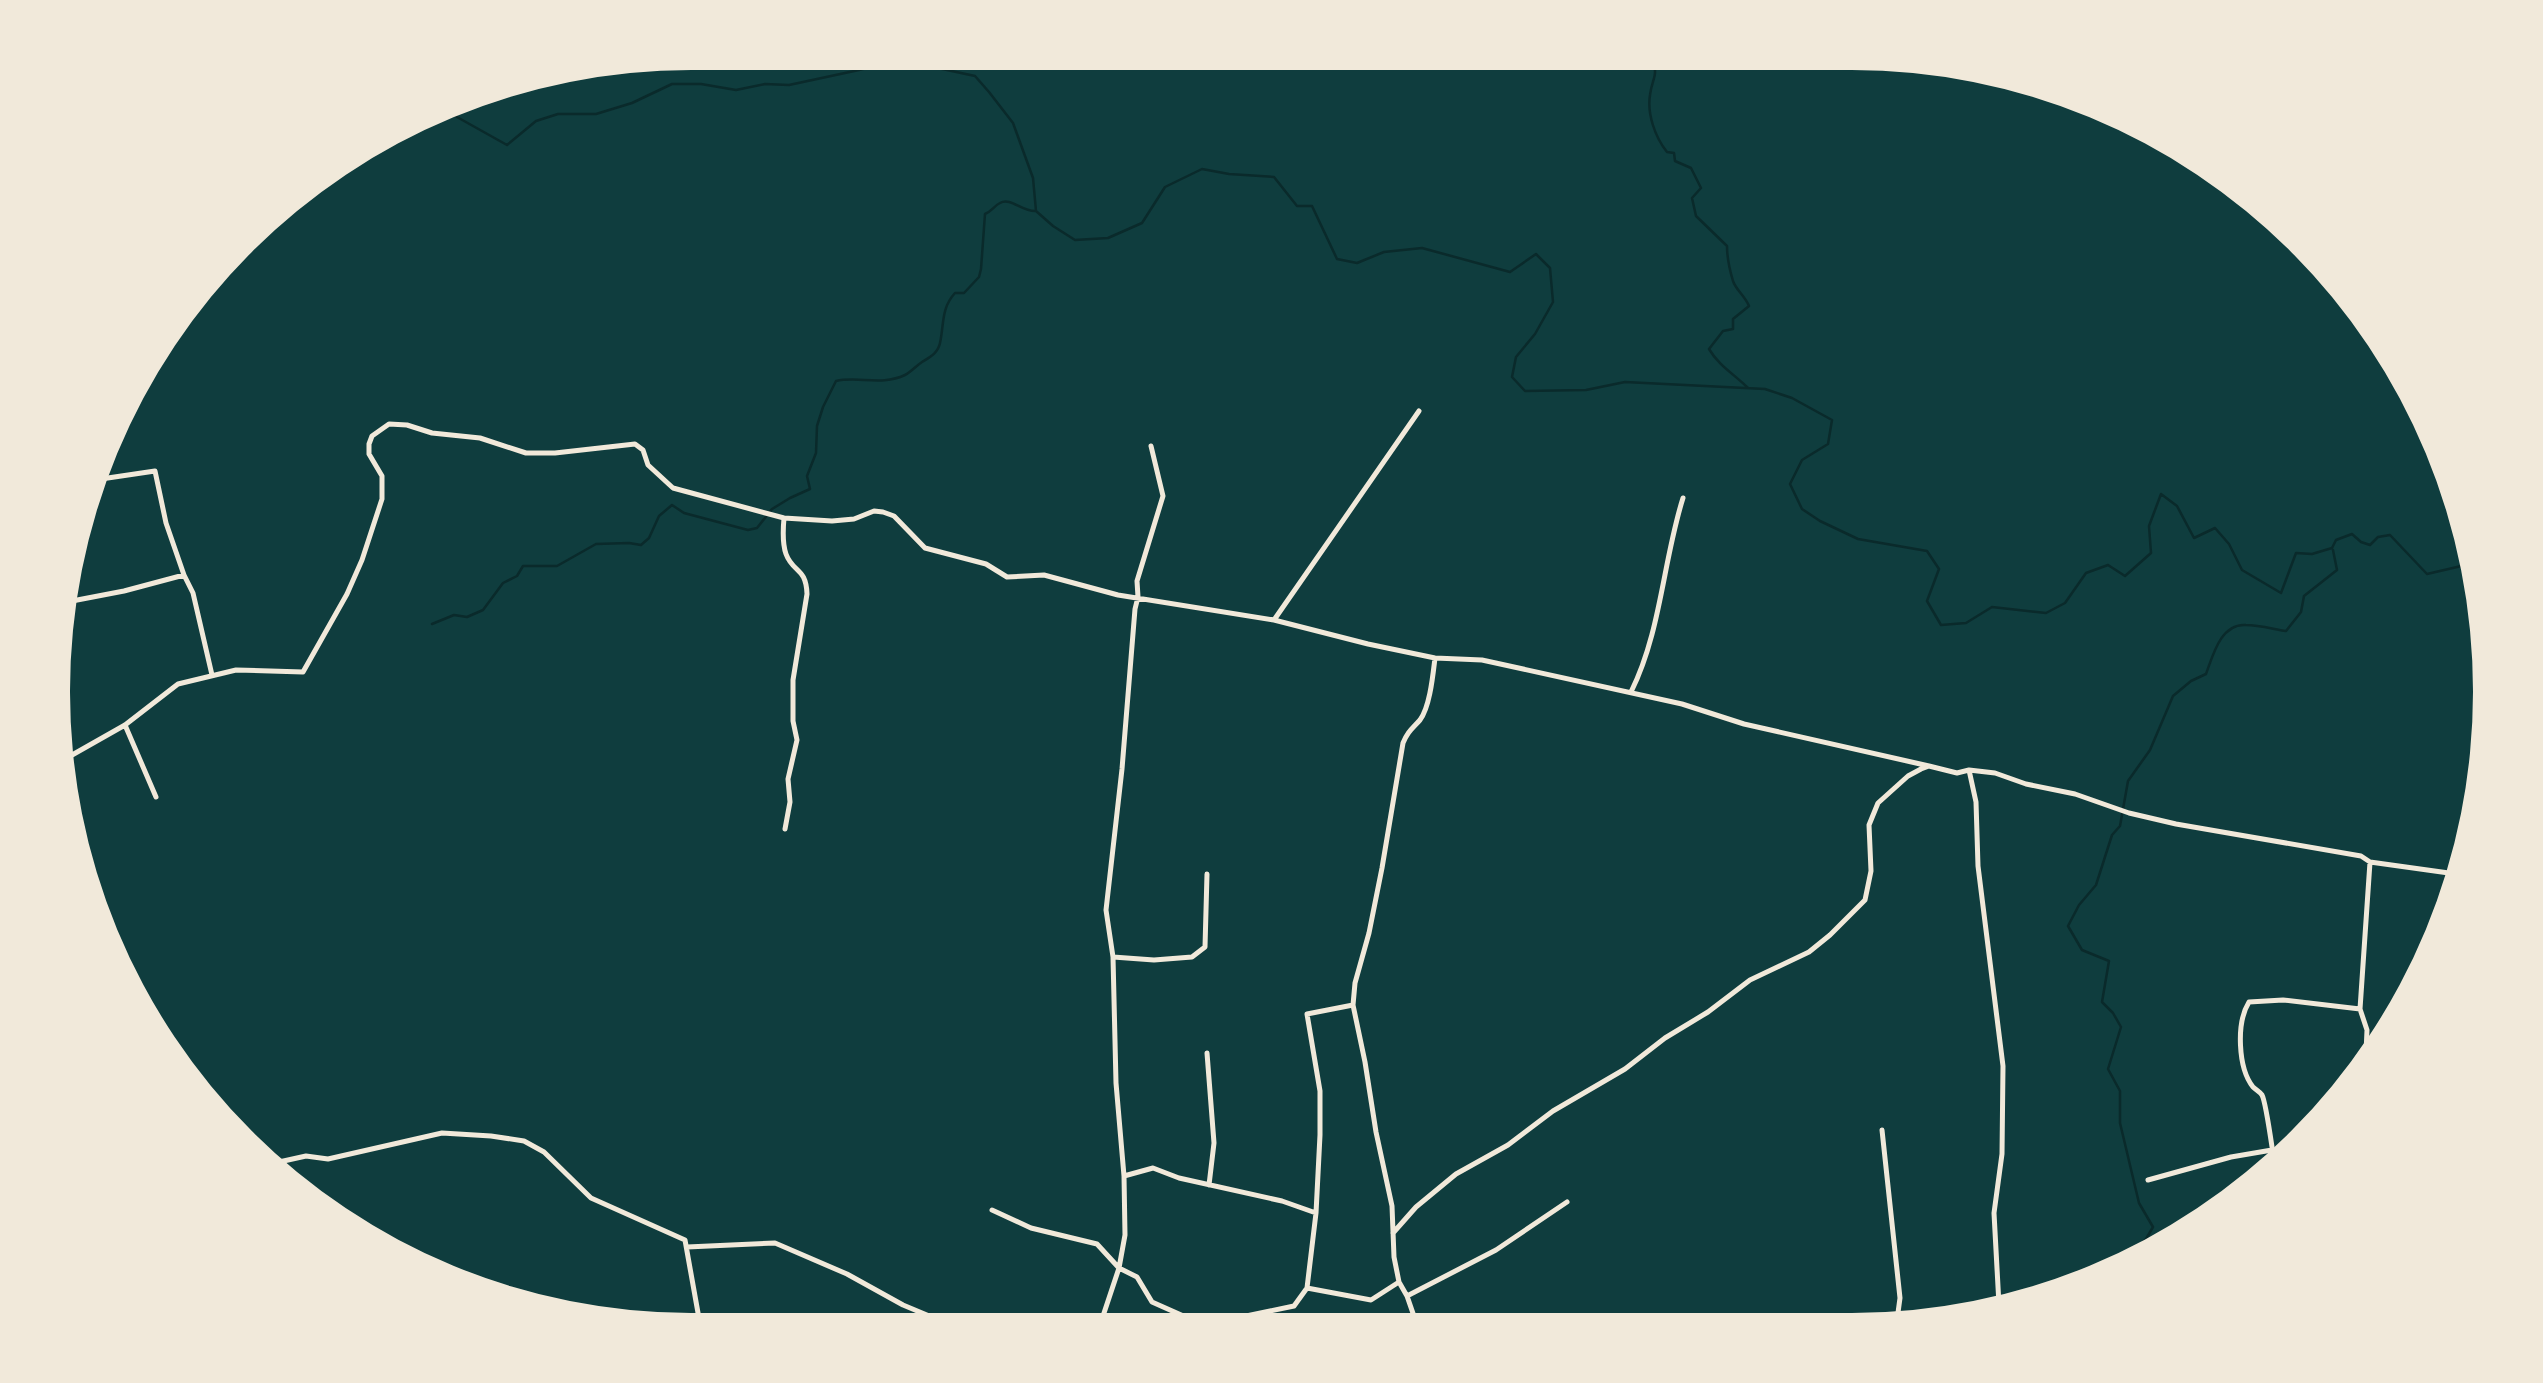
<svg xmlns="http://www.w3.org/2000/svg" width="2543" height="1383" font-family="Lora,serif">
<rect width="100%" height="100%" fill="#0f3d3e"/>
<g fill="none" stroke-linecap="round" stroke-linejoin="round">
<path stroke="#0a2a2b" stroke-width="2.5" d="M915 58 933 67 975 76 989 92 1013 123 1033 178 1036 211 1053 226 1075 240 1108 238 1142 223 1165 187 1202 169 1229 174 1274 177 1297 206H1312L1337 259 1357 263 1384 252 1422 248 1510 272 1536 254 1550 268 1553 302 1535 334 1516 357 1512 377 1525 391 1586 390 1625 382 1765 389 1792 398 1832 420 1828 444 1802 460 1790 484 1802 509 1820 521 1858 539 1927 551 1939 569 1927 601 1941 625 1966 623 1992 607 2046 613 2065 603 2086 573 2108 565 2125 576 2151 553 2149 526 2161 494 2177 506 2194 538 2215 528 2229 544 2242 570 2281 593 2296 553 2312 554 2332 548 2336 540 2352 534 2361 542 2370 545 2378 537 2390 535 2427 574 2470 564
M1652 59C1659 76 1652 78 1650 95 1647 114 1655 137 1667 152L1674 153 1675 161 1691 168 1701 188 1692 198 1696 216 1727 246C1727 256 1730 271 1733 281 1736 290 1745 296 1749 306L1733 319V329L1723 331 1709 349C1719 366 1734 374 1748 388
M448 112 507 145 536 121 558 114H596L632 103 672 84H701L736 90 765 84 789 85 859 70 904 58
M432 624 454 615 467 617 483 610 503 583 517 576 523 566H557L596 544 629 543 641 545 649 538 659 516 672 505 684 513 748 530 757 528 772 509 790 498 810 489 807 476 816 453 817 426 823 407 836 381C858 376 882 386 905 375 911 372 916 366 922 362 930 357 938 353 940 343 944 325 941 308 955 293H964L979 277 981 269 985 214C992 211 994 206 1000 203 1011 197 1022 212 1036 211
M2130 1255 2146 1239 2153 1227 2139 1203 2120 1123V1091L2108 1069 2121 1027 2113 1013 2102 1002 2109 961 2082 950 2068 926 2079 905 2096 885 2112 835 2120 826 2128 781 2150 750 2173 696 2191 681 2206 674C2213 655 2221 623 2246 625 2259 625 2273 629 2286 631L2301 612 2304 596 2337 570 2333 550"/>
<path stroke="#f1e9da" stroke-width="5" d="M101 479 155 471 166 523 184 575 193 593 212 675
M784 518C783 529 782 543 786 554 793 573 806 567 807 594L793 680V721L797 740 788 779 790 802 785 829
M72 601 124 591 184 575
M1274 620 1419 411
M1631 692C1661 632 1663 561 1683 498
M125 725 156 797
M65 759 125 725 178 684 236 670 303 672 347 594 362 560 382 499V476L369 454V444L372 436 389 424 407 425 432 433 480 438 526 453H555L635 444 643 450 648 465 673 488 784 518 832 521 854 519 874 511 883 512 894 516 925 548 986 564 1007 577 1044 575 1118 595 1274 620 1368 644 1435 658 1482 660 1682 704 1744 724 1929 766
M1969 770 1976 802 1978 866 2003 1066 2002 1154 1994 1213 1999 1305
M1113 957 1154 960 1192 957 1205 947 1207 874
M1207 1053 1214 1143 1209 1185
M2366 1053 2367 1030 2360 1009 2370 862
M1882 1130 1900 1298 1897 1320
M2274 1160C2272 1148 2266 1102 2262 1095 2260 1092 2256 1090 2253 1087 2238 1068 2236 1023 2249 1002L2283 1000 2360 1009
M279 1162 306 1156 328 1159 442 1133 491 1136 524 1141 544 1152 591 1198 685 1240 700 1324
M1124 1176 1153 1168 1179 1178 1282 1201 1316 1213
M2148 1180 2231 1157 2272 1150
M992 1210 1031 1228 1097 1244 1119 1268 1137 1277 1152 1302 1188 1318 1227 1320 1294 1306 1307 1288 1316 1213 1320 1135V1091L1307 1014 1353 1005
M1393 1233 1416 1207 1456 1174 1508 1145 1553 1111 1625 1069 1665 1038 1708 1012 1750 980 1809 952 1830 935 1865 900 1871 871 1869 825 1878 803 1908 776 1921 769 1929 766 1957 773 1969 770 1995 773 2026 784 2075 794 2129 813 2176 824 2361 856 2370 862 2456 874
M687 1247 775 1243 847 1274 903 1305 946 1323
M1307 1288 1371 1300 1399 1282
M1407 1296 1496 1250 1567 1202
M1101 1322 1119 1268 1125 1235 1124 1176 1116 1083 1113 957 1106 910 1122 769 1135 609 1138 597 1137 581 1163 496 1151 446
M1416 1322 1407 1296 1399 1282 1394 1257 1392 1206 1376 1132 1365 1062 1353 1005 1355 983 1369 933 1382 868 1403 743C1408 731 1412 729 1420 720 1430 707 1433 674 1435 658"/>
</g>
<path d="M0 0H2543V1383H0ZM691 70H1852A621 621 0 0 1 2473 691V692A621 621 0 0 1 1852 1313H691A621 621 0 0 1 70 692V691A621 621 0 0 1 691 70Z" fill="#f1e9da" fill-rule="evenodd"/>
</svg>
